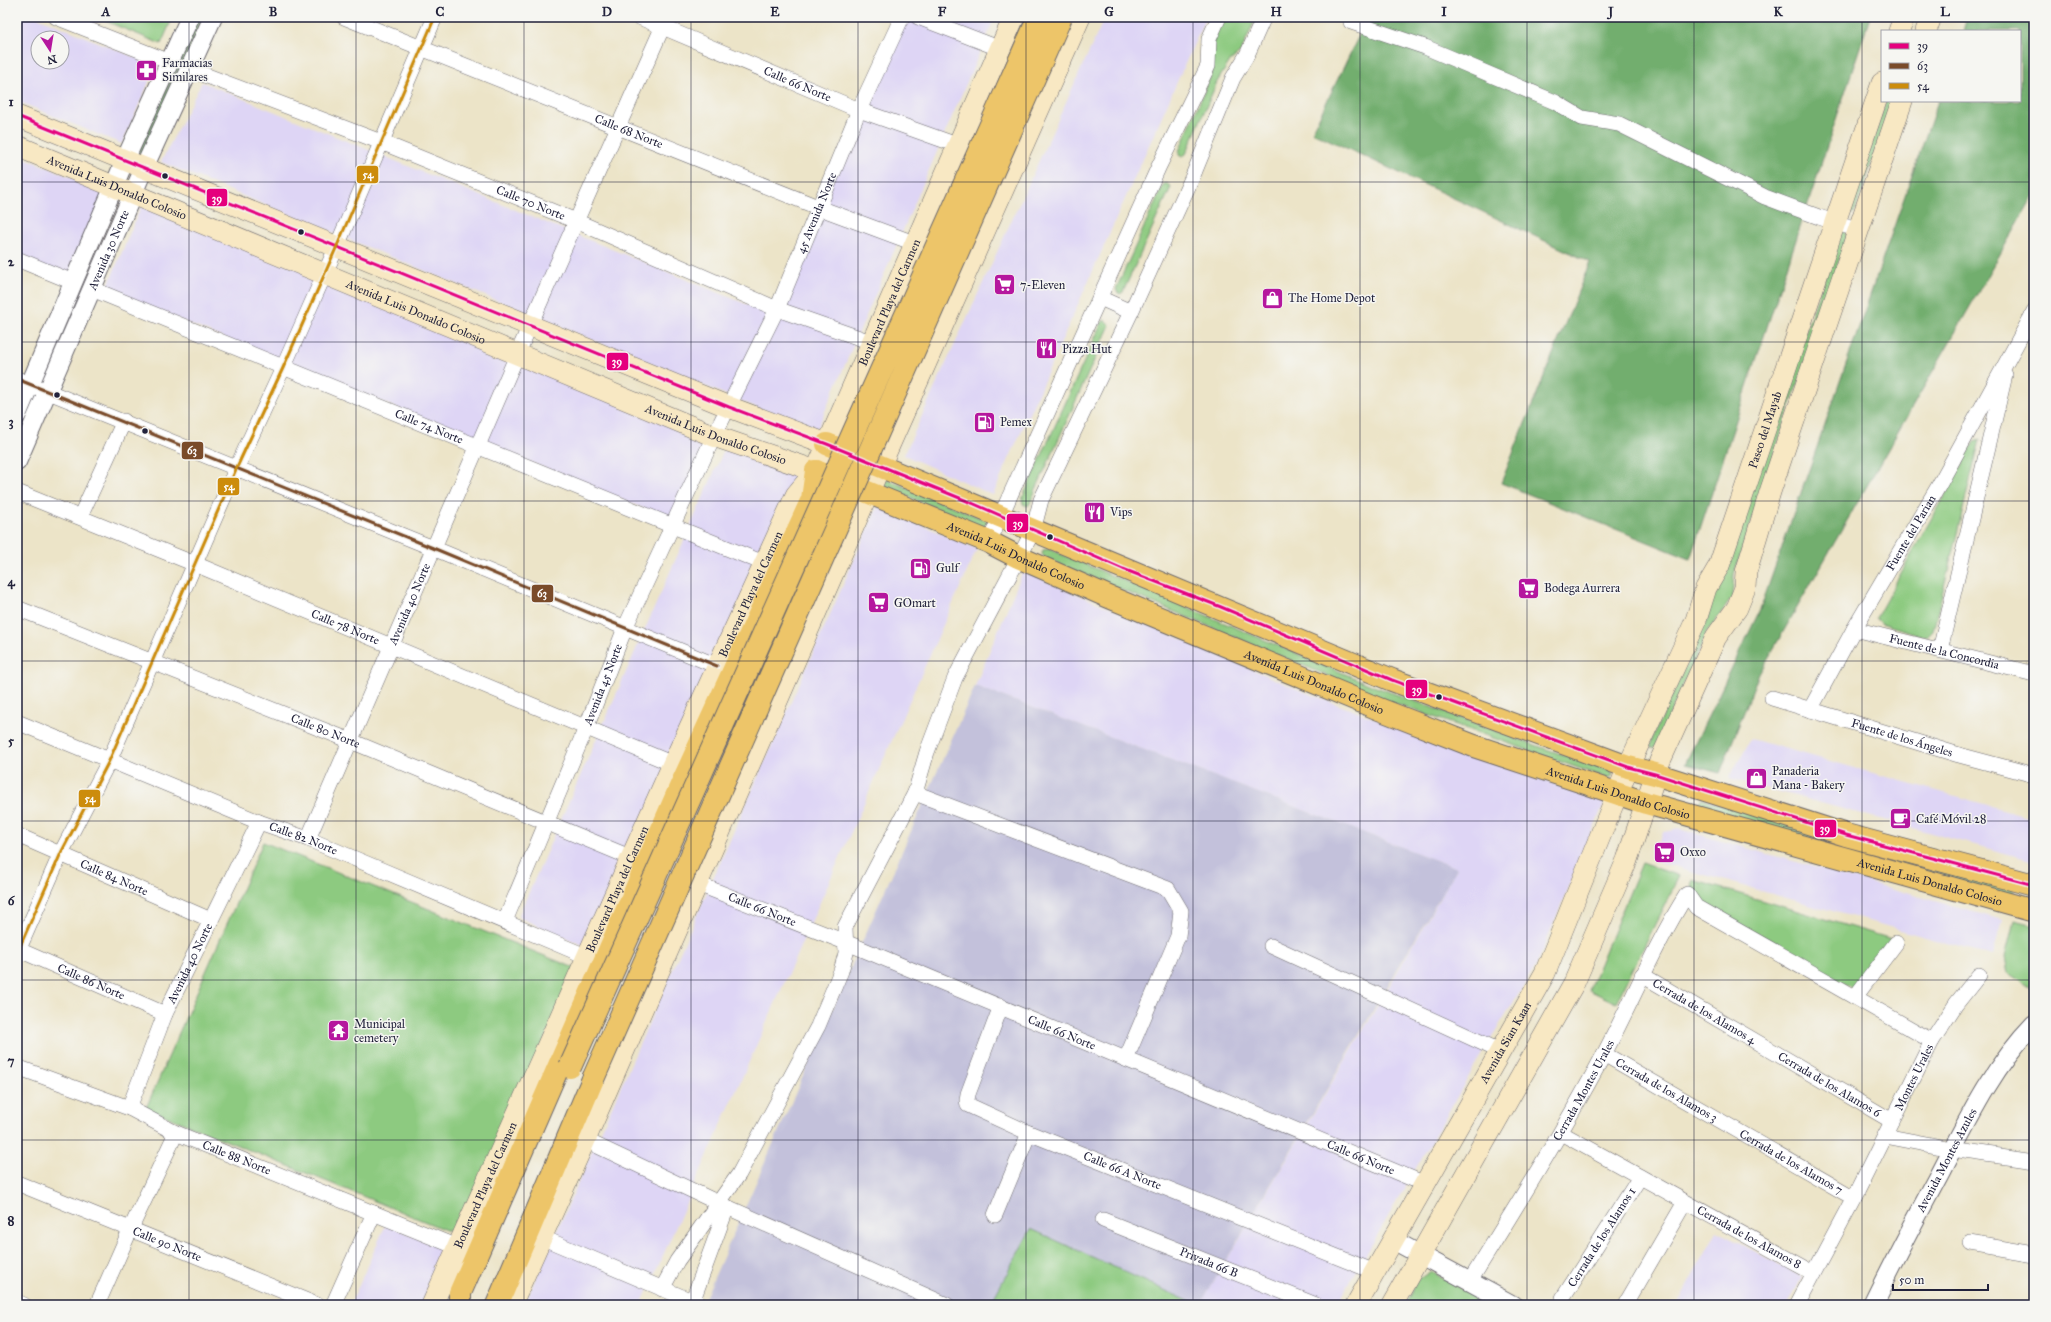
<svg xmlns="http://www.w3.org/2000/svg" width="2051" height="1322" font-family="'IM FELL Great Primer',serif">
<rect width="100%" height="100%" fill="#f6f6f2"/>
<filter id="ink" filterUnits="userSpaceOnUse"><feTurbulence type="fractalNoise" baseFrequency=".025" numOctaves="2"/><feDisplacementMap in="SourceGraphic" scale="8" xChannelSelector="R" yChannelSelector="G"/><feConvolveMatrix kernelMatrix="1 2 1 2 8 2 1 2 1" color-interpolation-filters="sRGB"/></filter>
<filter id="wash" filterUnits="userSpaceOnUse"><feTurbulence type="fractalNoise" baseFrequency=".012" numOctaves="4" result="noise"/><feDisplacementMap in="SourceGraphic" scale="16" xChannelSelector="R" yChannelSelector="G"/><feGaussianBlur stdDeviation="0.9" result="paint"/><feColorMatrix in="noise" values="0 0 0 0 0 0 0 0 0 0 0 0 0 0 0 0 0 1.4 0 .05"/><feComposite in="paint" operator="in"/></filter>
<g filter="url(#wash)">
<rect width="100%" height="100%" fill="#ece4c8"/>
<path fill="#ded5f5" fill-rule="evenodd" d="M17 17H37L156 66 122 144 17 101ZM38 38H62V62H38Z
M904 17H995L816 432 161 162 202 82 773 315Z
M1105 17H1206L993 495 904 455Z
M17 155 109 192 73 280 17 257Z
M143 202 716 440 677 522 106 290Z
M727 443 797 474 587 947 518 917Z
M878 506 977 549 641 1305H524Z
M1023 571 1302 691 1463 752 1605 801 1535 968 1491 1038 1337 1305H1200L1388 988 1457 868 975 686Z
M1751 739 2034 818V861L1729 778Z
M1679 829 2002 920 1993 956 1652 860 1663 832Z
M386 1224 450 1252 426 1305H350Z
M1717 1231 1802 1277 1788 1305H1677Z"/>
<path fill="#c3c1db" d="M975 686 1457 868 1200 1305H702Z"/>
<path fill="#8dca80" stroke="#58765e" d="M96 17H173L161 44Z
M198 17H203L142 159 136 156Z
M1223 17H1255V20L1241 52 1230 61 1217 82 1186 154 1182 157 1179 155V151L1211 75 1213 40Z
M1886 101H1892L1855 212 1850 214 1849 210Z
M1166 183 1171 187 1123 292 1120 294 1117 292 1116 289 1163 185Z
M1841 231 1848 233 1734 574 1732 598 1707 632 1657 743 1655 747 1650 748 1653 736 1710 612V602Z
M1105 320 1110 325 1029 505 1027 506 1023 504 1022 499 1102 322Z
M1980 440 1933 631 1927 637 1881 623 1876 618 1974 442Z
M886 479 986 520 988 524 982 528 888 488 884 484Z
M1049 549 1376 687 1546 749 1610 770 1613 774 1610 778 1598 775 1391 702 1045 558 1042 554 1043 550Z
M1702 799 2012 887 2014 892 2009 896 1700 809 1698 803Z
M263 842 577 969 458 1235 146 1108Z
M1642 863 1679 876 1616 1003 1589 990Z
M1693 880 1895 940 1858 991 1705 909 1692 888Z
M2014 921 2034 926V990L2008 973 2005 957Z
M1031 1229 1197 1305H990Z
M1431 1271 1489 1305H1404L1419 1279Z"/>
<path fill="#72ae6e" stroke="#4a6854" d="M1368 17H1870L1690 559 1501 483 1590 262 1312 132Z
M1967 17H2034V195L1759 674 1720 773 1685 764 1760 610 1938 101H2020V31H1963Z"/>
</g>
<g filter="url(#ink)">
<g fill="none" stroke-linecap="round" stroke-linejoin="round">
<defs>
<g id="minor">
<path d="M56 17 170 62"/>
<path id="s1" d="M344 17 820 208 914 243"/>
<path id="s2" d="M639 17 859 110 957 145"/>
<path d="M918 17 1001 49"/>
<path d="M1350 17 1351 22 1425 47 1555 102 1582 118 1619 124 1765 197 1819 217 1859 230"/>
<path id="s3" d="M189 69 381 142 576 221 777 309 871 342"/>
<path d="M17 259 73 282"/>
<path id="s4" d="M92 289 766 564"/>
<path d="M1100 298 1131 312"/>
<path d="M17 379 433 548 717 666"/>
<path id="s5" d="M17 492 195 564 673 764"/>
<path d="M80 517 124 421"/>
<path d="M989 542 1159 166 1208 66 1209 39 1219 17"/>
<path id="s6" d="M17 608 351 741 632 858"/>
<path id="s7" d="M1854 629 2034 674"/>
<path d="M1940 650 2005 375"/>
<path id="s8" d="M1772 698 1959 755 2034 775"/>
<path id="s9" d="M1810 710 1854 629 1938 487 2034 312"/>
<path id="s10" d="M17 722 259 822 308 839 588 957"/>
<path d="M915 793 1168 889 1181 911 1178 936 1126 1059"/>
<path id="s11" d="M17 835 211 920"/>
<path id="s12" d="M308 839 530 325 667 17"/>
<path id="s13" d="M698 884 845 942 1425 1184"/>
<path id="s14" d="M505 921 586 728 625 628 714 436 777 309 859 110 902 17"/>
<path d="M1271 946 1500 1051"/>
<path id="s15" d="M17 949 165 1014"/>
<path d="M17 953 61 853 109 761 237 467 283 368 337 246 435 17"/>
<path id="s16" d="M1642 975 1892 1121"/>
<path d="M1855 997 1896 943"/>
<path id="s17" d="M1001 1006 968 1094 967 1100 968 1105 1029 1133 1375 1272"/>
<path id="s18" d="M1604 1054 1854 1198"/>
<path id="s19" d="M17 1067 129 1108 176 1133 457 1247"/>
<path id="s20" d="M129 1108 165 1014 259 822"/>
<path id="s21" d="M1561 1133 1814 1273"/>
<path d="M1885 1136 1952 1149 2034 1161"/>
<path d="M585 1140 727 1207 947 1305"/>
<path id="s22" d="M17 1183 317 1305"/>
<path d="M995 1215 1029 1133"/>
<path id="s23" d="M1103 1220 1316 1305"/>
<path d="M541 1237 701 1305"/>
<path d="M1970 1243 2034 1254"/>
<path id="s24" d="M1470 1281C1516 1207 1562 1133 1603 1056 1632 1002 1654 946 1687 894L1696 907 1932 1041"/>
<path d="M662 1289 677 1261 739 1174 818 1026 841 971 846 953 845 927 915 793 927 752 955 678 1033 531 1041 500 1131 312 1192 178 1233 78 1247 55 1264 17"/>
<path id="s25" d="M1563 1298 1640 1177"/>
<path d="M17 1302 24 1305"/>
<path d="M97 1305 131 1228 176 1133"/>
<path d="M333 1305 374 1213"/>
<path d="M691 1305 727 1207"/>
<path d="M1625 1305 1685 1202"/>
<path id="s26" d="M1797 1305 1854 1198 1932 1041 1956 1004 1979 975"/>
</g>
<g id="tertiary">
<path d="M17 415 125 160 190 17"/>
<path id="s27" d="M17 462 144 168 213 17"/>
<path d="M1393 1240 1513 1305"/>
<path id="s28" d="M1872 1305C1893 1261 1916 1218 1939 1175 1966 1123 1993 1066 2034 1024"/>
</g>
<g id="secondary">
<path d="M1899 31 1904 17"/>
<path d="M1926 31 1931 17"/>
<path d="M17 116 729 407 827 444"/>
<path id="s29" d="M17 146 714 436 816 471"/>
<path id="s30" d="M432 1305 673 764 796 495 816 471 1014 17"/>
<path d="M511 1305 585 1140 880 466 1080 17"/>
<path id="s31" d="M1356 1305 1545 973 1628 767 1696 620 1706 588 1719 566 1882 83"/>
<path d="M1392 1305 1574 983 1627 860 1660 761 1716 637 1737 608 1745 588 1746 572 1770 492 1902 101"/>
</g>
<g id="primary">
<path d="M827 444 1392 680 1628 767 1655 774 1846 835 2034 885"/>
<path id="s32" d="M816 471 989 542 1018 557 1109 597 1379 709 1474 746 1646 803 2034 911"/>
</g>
<path id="trunk" d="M460 1305V1293L681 785 812 499 816 471
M497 1305 593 1079"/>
</defs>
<use href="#minor" stroke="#69666c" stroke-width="16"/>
<use href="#tertiary" stroke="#69666c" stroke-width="20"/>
<use href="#secondary" stroke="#69666c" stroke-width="22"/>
<use href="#primary" stroke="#69666c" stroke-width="24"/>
<use href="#trunk" stroke="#69666c" stroke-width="24"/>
<use href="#minor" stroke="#fff" stroke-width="15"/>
<use href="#tertiary" stroke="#fff" stroke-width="18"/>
<use href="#secondary" stroke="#f8e8c3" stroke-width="21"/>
<use href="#primary" stroke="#edc569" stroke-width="22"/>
<use href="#trunk" stroke="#edc569" stroke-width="22"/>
<defs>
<path id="trunk-bridge" d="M570 1067 1039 17
M593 1079 1061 17"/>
</defs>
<use href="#trunk-bridge" stroke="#69666c" stroke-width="24" stroke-linecap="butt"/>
<use href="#trunk-bridge" stroke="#edc569" stroke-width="22"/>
<defs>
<path id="bus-1" d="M17 116 729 407 827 444 972 503 1123 569 1221 607 1392 680 1628 767 1655 774 1846 835 2034 885"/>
<path id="bus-2" d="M17 379 433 548 717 666"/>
<path id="bus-3" d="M17 953 61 853 109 761 237 467 283 368 337 246 435 17"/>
</defs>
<use href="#bus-1" stroke="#f6f6f2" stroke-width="6"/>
<use href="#bus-2" stroke="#f6f6f2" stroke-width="6"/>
<use href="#bus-3" stroke="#f6f6f2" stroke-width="6"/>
<use href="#bus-1" stroke="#e5007d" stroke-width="3"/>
<use href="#bus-2" stroke="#7a4b2a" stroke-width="3"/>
<use href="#bus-3" stroke="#cc8c0c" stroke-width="3"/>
</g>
</g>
<path fill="none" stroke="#22223b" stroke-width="1" stroke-opacity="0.55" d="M189 17V1305M356 17V1305M524 17V1305M691 17V1305M858 17V1305M1026 17V1305M1193 17V1305M1360 17V1305M1527 17V1305M1694 17V1305M1862 17V1305M17 182H2034M17 342H2034M17 501H2034M17 661H2034M17 821H2034M17 980H2034M17 1140H2034"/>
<defs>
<symbol id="pharmacy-square" viewBox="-11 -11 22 22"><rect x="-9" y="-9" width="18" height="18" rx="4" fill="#b5179e" stroke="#f6f6f2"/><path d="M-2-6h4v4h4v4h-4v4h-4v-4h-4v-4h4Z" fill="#fff"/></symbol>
<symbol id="supermarket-square" viewBox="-11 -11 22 22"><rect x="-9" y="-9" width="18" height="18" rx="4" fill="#b5179e" stroke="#f6f6f2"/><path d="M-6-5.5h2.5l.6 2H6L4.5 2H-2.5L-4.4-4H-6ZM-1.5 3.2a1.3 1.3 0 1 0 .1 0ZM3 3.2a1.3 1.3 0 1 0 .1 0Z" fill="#fff"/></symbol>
<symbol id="shop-square" viewBox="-11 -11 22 22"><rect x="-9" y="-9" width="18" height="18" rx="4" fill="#b5179e" stroke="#f6f6f2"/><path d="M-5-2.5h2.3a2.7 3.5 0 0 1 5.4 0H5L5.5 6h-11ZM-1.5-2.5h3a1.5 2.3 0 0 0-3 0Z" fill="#fff"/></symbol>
<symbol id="restaurant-square" viewBox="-11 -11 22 22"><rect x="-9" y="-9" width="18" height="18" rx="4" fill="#b5179e" stroke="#f6f6f2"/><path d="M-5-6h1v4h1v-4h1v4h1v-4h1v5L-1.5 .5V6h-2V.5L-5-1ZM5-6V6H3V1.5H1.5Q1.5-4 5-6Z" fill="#fff"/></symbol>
<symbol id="fuel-square" viewBox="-11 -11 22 22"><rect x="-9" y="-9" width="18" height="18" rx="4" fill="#b5179e" stroke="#f6f6f2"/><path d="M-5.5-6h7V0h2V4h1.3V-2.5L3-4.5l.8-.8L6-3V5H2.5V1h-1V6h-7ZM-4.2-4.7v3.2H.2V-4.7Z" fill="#fff"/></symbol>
<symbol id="cafe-square" viewBox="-11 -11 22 22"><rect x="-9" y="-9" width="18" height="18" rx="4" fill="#b5179e" stroke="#f6f6f2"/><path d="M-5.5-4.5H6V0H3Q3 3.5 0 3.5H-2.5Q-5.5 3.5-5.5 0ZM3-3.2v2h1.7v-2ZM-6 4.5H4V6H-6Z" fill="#fff"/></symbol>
<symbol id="temple-square" viewBox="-11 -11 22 22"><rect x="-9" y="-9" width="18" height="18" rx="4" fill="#b5179e" stroke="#f6f6f2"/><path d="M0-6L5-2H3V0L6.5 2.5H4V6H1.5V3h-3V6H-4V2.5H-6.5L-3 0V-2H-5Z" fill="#fff"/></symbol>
</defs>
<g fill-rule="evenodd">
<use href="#pharmacy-square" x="134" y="58" width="25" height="25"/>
<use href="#supermarket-square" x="992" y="272" width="25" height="25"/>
<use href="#shop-square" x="1260" y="286" width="25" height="25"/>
<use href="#restaurant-square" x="1034" y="336" width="25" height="25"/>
<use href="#fuel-square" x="972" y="410" width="25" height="25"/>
<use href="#restaurant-square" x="1082" y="500" width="25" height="25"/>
<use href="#fuel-square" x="908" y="556" width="25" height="25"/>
<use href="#supermarket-square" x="1516" y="576" width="25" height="25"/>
<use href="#supermarket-square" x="866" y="590" width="25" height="25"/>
<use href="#shop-square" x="1744" y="766" width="25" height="25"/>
<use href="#cafe-square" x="1888" y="806" width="25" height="25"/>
<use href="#supermarket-square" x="1652" y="840" width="25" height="25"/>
<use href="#temple-square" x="326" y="1018" width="25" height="25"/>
</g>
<g fill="#22223b" stroke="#f6f6f2" stroke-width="1.5">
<circle cx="165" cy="176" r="3.5"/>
<circle cx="301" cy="232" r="3.5"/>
<circle cx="57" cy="395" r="3.5"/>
<circle cx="145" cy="431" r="3.5"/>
<circle cx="1050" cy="537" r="3.5"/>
<circle cx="1439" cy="697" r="3.5"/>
</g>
<g text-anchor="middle" stroke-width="3" stroke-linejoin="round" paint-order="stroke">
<g font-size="12" fill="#22223b" stroke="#f6f6f2" text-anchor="start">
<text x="162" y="67">Farmacias<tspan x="162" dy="14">Similares</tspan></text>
<text x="1020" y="289">7-Eleven</text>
<text x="1288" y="302">The Home Depot</text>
<text x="1062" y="353">Pizza Hut</text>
<text x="1000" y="426">Pemex</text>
<text x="1110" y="516">Vips</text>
<text x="936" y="572">Gulf</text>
<text x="1544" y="592">Bodega Aurrera</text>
<text x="894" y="607">GOmart</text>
<text x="1772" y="775">Panaderia<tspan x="1772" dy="14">Mana - Bakery</tspan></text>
<text x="1916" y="823">Café Móvil 28</text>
<text x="1680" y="856">Oxxo</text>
<text x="354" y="1028">Municipal<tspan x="354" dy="14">cemetery</tspan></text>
</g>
<g font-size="12" fill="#22223b" stroke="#f6f6f2">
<text dy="4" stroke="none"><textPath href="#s2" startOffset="172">Calle 66 Norte</textPath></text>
<text dy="4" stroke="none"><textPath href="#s1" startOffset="307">Calle 68 Norte</textPath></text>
<text dy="4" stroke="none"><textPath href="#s29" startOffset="108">Avenida Luis Donaldo Colosio</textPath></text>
<text dy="4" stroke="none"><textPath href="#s3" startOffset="367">Calle 70 Norte</textPath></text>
<text dy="4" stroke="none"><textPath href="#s14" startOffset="774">45 Avenida Norte</textPath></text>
<text dy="4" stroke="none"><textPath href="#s27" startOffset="231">Avenida 30 Norte</textPath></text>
<text dy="4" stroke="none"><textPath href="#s30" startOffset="1103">Boulevard Playa del Carmen</textPath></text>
<text dy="4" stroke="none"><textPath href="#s29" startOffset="432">Avenida Luis Donaldo Colosio</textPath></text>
<text dy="4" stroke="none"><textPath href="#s4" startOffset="364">Calle 74 Norte</textPath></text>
<text dy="4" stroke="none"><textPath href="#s31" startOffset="969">Paseo del Mayab</textPath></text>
<text dy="4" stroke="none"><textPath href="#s29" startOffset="756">Avenida Luis Donaldo Colosio</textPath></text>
<text dy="4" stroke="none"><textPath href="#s9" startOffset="204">Fuente del Parian</textPath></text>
<text dy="4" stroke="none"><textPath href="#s32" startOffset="217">Avenida Luis Donaldo Colosio</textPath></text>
<text dy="4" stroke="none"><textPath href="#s30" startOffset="779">Boulevard Playa del Carmen</textPath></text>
<text dy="4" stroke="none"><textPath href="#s12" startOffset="256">Avenida 40 Norte</textPath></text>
<text dy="4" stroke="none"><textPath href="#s5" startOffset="355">Calle 78 Norte</textPath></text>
<text dy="4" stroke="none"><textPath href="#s7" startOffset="93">Fuente de la Concordia</textPath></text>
<text dy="4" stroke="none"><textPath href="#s32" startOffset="541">Avenida Luis Donaldo Colosio</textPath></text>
<text dy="4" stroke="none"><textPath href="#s14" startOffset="256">Avenida 45 Norte</textPath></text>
<text dy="4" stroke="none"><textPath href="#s6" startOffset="332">Calle 80 Norte</textPath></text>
<text dy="4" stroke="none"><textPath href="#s8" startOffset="136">Fuente de los Ángeles</textPath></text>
<text dy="4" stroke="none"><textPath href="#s32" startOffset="865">Avenida Luis Donaldo Colosio</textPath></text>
<text dy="4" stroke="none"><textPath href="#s10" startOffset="309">Calle 82 Norte</textPath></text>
<text dy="4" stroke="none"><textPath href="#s11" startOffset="106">Calle 84 Norte</textPath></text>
<text dy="4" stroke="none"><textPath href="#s32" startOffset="1189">Avenida Luis Donaldo Colosio</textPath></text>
<text dy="4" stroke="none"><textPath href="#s30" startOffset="455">Boulevard Playa del Carmen</textPath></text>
<text dy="4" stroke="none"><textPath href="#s13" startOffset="69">Calle 66 Norte</textPath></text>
<text dy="4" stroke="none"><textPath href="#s20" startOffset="157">Avenida 40 Norte</textPath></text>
<text dy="4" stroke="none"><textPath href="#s15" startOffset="81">Calle 86 Norte</textPath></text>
<text dy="4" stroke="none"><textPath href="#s16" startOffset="72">Cerrada de los Alamos 4</textPath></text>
<text dy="4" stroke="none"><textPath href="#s13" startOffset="393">Calle 66 Norte</textPath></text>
<text dy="4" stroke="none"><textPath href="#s31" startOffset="302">Avenida Sian Kaan</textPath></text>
<text dy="4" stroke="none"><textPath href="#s26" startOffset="256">Montes Urales</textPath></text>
<text dy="4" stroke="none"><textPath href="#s16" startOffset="217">Cerrada de los Alamos 6</textPath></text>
<text dy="4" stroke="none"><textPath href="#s24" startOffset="222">Cerrada Montes Urales</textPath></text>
<text dy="4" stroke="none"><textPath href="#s18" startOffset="72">Cerrada de los Alamos 3</textPath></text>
<text dy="4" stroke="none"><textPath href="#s19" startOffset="238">Calle 88 Norte</textPath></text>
<text dy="4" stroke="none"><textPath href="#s13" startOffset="717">Calle 66 Norte</textPath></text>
<text dy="4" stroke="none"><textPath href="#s28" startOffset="163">Avenida Montes Azules</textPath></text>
<text dy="4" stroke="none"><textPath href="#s18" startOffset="216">Cerrada de los Alamos 7</textPath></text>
<text dy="4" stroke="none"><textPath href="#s17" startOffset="273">Calle 66 A Norte</textPath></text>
<text dy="4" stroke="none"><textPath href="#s30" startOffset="131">Boulevard Playa del Carmen</textPath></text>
<text dy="4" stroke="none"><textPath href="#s25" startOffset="72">Cerrada de los Alamos 1</textPath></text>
<text dy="4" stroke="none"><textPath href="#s21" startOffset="215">Cerrada de los Alamos 8</textPath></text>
<text dy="4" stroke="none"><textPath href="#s22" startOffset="162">Calle 90 Norte</textPath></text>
<text dy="4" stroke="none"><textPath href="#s23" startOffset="114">Privada 66 B</textPath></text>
</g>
</g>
<g stroke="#f6f6f2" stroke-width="1.5">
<rect x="356" y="165" width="23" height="19" rx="4" fill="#cc8c0c"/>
<rect x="206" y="188" width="22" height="19" rx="4" fill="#e5007d"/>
<rect x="606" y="352" width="23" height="19" rx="4" fill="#e5007d"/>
<rect x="181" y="441" width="23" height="19" rx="4" fill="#7a4b2a"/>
<rect x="217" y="477" width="23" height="19" rx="4" fill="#cc8c0c"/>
<rect x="1006" y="513" width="23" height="20" rx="4" fill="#e5007d"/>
<rect x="531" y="584" width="23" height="19" rx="4" fill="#7a4b2a"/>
<rect x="1405" y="679" width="23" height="20" rx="4" fill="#e5007d"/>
<rect x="78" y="789" width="23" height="19" rx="4" fill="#cc8c0c"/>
<rect x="1814" y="819" width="23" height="19" rx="4" fill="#e5007d"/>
</g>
<g font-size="11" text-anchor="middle" font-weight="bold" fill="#fff">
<text x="368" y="178">54</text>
<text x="217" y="202">39</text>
<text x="617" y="365">39</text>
<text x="192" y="454">63</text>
<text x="229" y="490">54</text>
<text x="1018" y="527">39</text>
<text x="542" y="597">63</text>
<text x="1417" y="693">39</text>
<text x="90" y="802">54</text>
<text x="1825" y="832">39</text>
</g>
<rect width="2051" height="1322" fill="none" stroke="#f6f6f2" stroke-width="44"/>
<rect x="1881" y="30" width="140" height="72" fill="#f6f6f2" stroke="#a1a1a9"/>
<rect x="1889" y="43" width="20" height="6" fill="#e5007d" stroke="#a1a1a9"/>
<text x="1917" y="50" font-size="12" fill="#22223b">39</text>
<rect x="1889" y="63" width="20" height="6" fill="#7a4b2a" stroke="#a1a1a9"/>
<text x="1917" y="70" font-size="12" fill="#22223b">63</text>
<rect x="1889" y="83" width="20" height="6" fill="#cc8c0c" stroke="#a1a1a9"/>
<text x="1917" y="90" font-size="12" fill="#22223b">54</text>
<g transform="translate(50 50) rotate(168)"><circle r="19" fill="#f6f6f2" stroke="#a1a1a9"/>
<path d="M0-3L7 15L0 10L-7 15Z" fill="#b5179e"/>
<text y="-6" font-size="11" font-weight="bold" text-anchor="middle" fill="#22223b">N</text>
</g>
<path d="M1893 1284v6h95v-6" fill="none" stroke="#22223b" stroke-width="2"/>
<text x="1899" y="1284" font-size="12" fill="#22223b" stroke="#f6f6f2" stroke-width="3" paint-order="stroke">50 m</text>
<rect x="22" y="22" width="2007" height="1278" fill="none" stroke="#22223b" stroke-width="1.5"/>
<g font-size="13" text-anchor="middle" font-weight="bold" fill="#22223b">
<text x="106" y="16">A</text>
<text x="273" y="16">B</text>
<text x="440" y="16">C</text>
<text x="607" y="16">D</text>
<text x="775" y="16">E</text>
<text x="942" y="16">F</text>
<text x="1109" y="16">G</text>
<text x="1276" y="16">H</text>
<text x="1444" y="16">I</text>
<text x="1611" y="16">J</text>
<text x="1778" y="16">K</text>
<text x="1945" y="16">L</text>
<text x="11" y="106">1</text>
<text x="11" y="266">2</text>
<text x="11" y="426">3</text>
<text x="11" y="586">4</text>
<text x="11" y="745">5</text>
<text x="11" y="905">6</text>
<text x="11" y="1065">7</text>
<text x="11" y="1225">8</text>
</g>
</svg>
